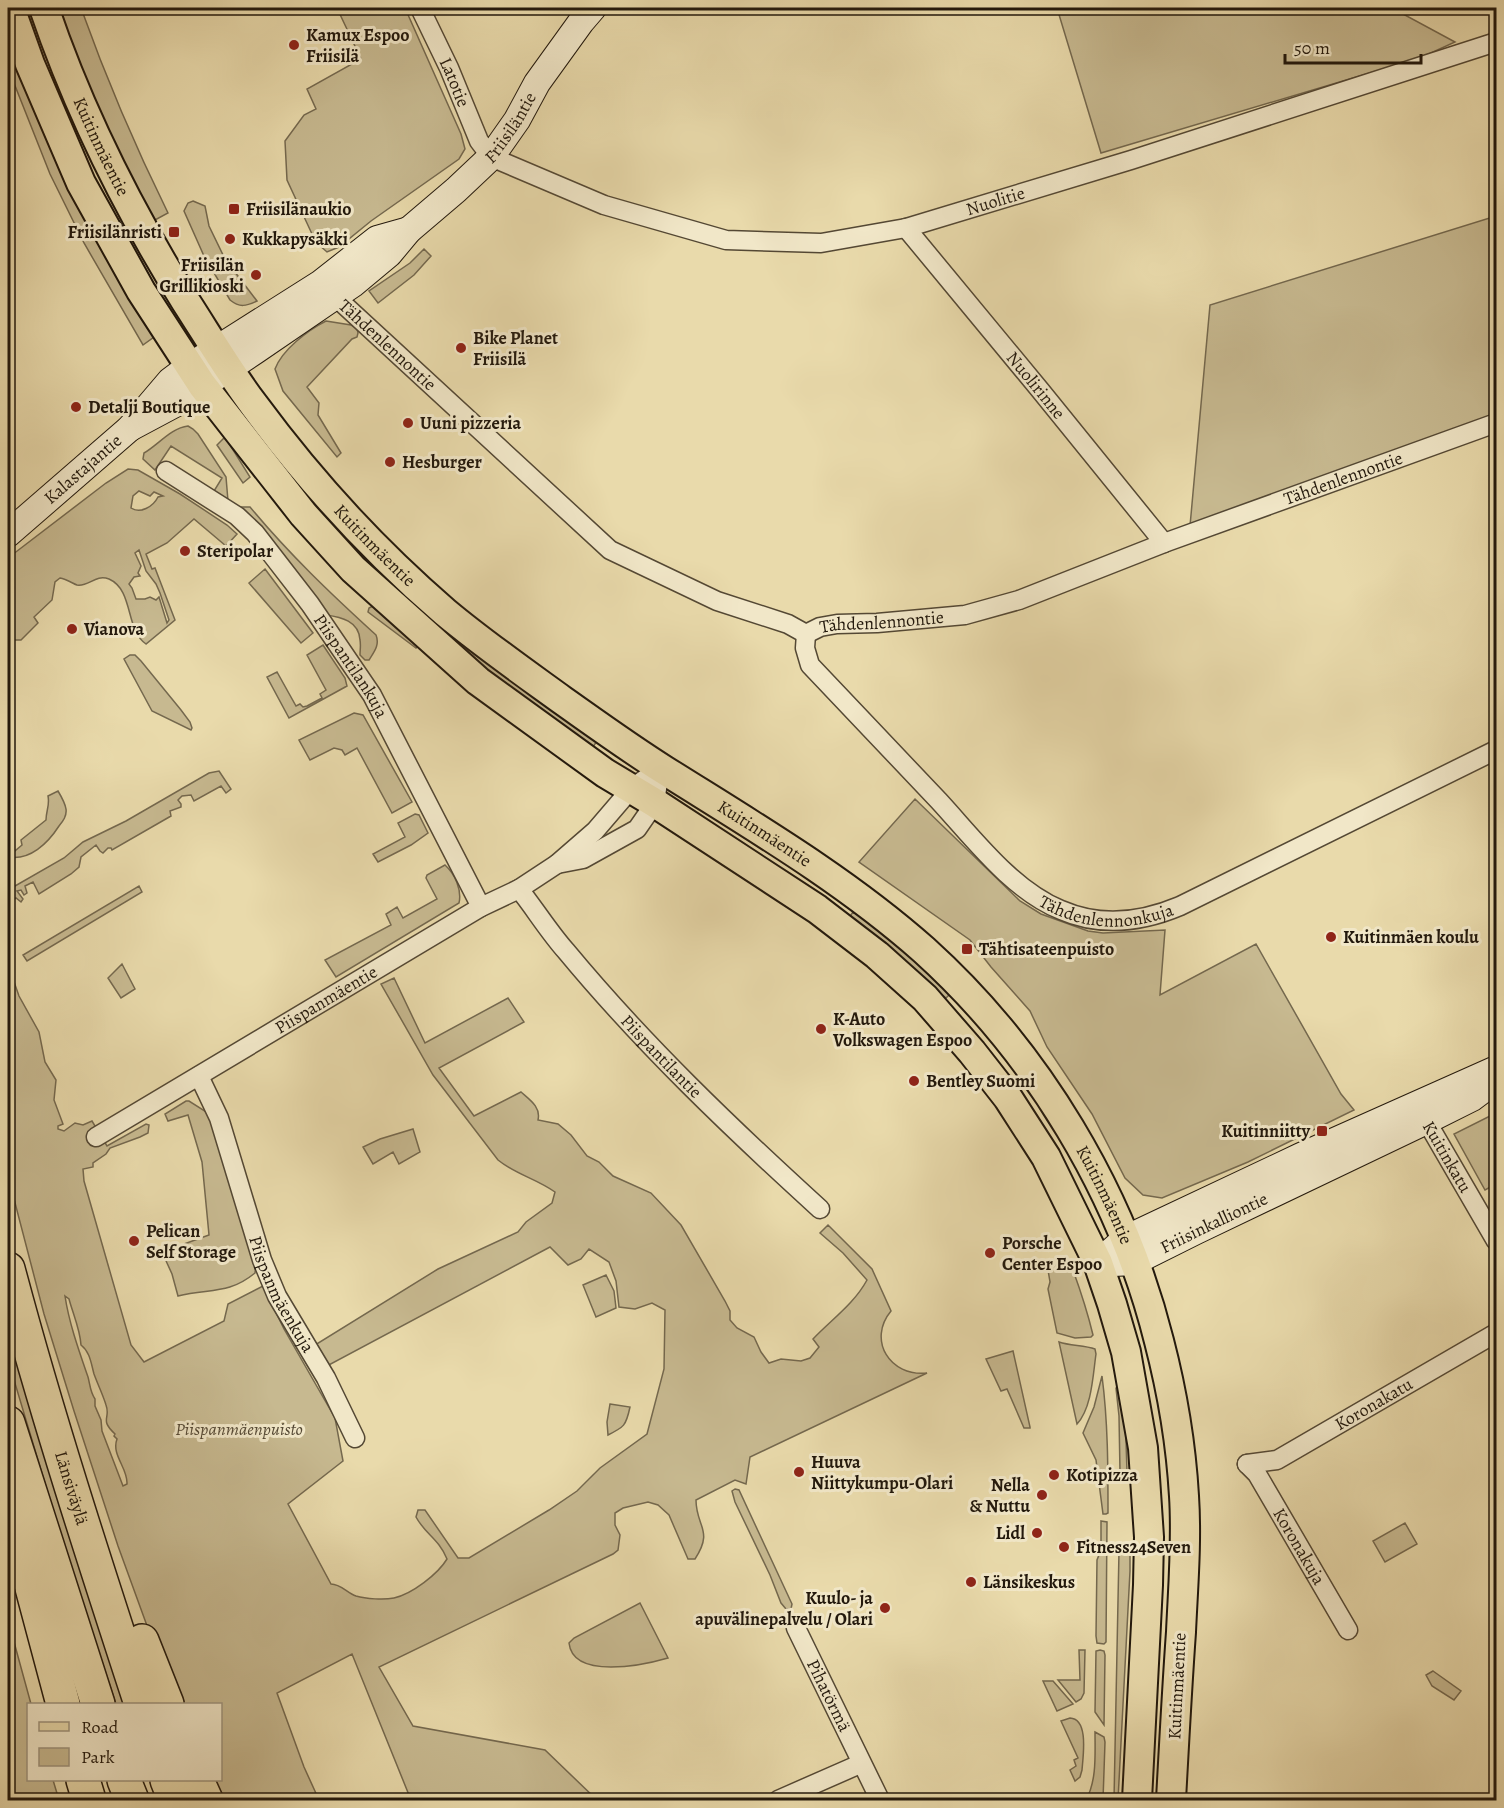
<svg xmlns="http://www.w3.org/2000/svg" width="1504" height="1808" font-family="Alegreya,serif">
<rect width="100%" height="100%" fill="#e9daab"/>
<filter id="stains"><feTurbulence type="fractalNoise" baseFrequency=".00333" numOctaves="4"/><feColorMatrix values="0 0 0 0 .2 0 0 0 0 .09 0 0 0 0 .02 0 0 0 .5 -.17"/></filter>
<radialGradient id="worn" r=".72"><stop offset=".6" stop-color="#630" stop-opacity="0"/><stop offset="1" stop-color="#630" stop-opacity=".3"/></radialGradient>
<path fill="#c7b990" stroke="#74684e" stroke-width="1.5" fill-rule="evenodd" d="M58 8H81C106 78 135 146 168 213L155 220C110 157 84 80 58 8Z
M337 8H405L461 134 465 149 459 159 371 221 339 247 327 252 318 244 312 234 287 180 285 141 304 115 316 109 307 89 361 59Z
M1057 8H1392L1455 42 1420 58 1101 153Z
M8 26 106 255 154 337 143 345 84 243 50 174 8 68Z
M193 201 205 206 209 226 225 259 257 301C246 306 240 308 230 300L204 256 184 211 188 203Z
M1496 216V415L1190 526 1210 305Z
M424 249 431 256 414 275 378 303 369 291 410 263Z
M326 321 351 325 357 328 358 333 357 337 352 339 307 387 319 403 318 415 341 453 337 457 283 391 275 369C282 350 308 330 326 321Z
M188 426 193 429 198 434 226 477 228 501 214 491 222 478 171 446 155 470 143 459 144 453C158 445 171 428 188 426Z
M225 437 250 477 243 483 217 445Z
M128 469 138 470 180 494 227 525 237 534 226 546 194 519 167 543 146 554 152 569 155 568 175 620 146 644C125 630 134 590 109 579 95 574 89 587 77 585 74 584 66 579 60 578L55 582 52 600 34 617 38 623 21 640H8V558L106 483ZM139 491 150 496 154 492 163 496 158 497C153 507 140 514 131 508L133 496ZM139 550 146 571 156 584 160 593 169 620 167 623 159 597 156 600 150 597 145 599H136L132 588 129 584 134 577 140 576 138 573 141 566 135 553Z
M236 507H250C289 554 331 594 376 635 380 645 374 652 369 660H365L360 655C360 650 361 645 360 640 359 621 341 617 326 615Z
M265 569 313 633 301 643 249 583Z
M406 595 597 741 593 747 540 714 400 600Z
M373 606 419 645 416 648 368 612 369 608Z
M323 645 345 678 347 686 289 718 267 677 277 672 296 706 300 704 303 707 307 706 322 698 320 694 326 690 307 655Z
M130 655H135L141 661 181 710 190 722 192 728 191 730 152 711 124 659Z
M354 713 363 715 412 802 392 813 357 748 345 755 342 750 334 748 310 760 299 740Z
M219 771 231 789 226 793 221 786 194 801 191 795 182 796 178 800 181 804V807L170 811 171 816 112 850 111 848H108L103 853 100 851 96 845 81 857 79 867 71 874 39 894 33 882 25 886 27 893 24 895 21 890 17 891 23 899 21 902 16 898 8 904 9 962 13 979 19 996 39 1032 45 1062 56 1080 54 1100 63 1124 58 1126V1129L64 1131 75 1123 83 1125 92 1121 107 1146 146 1124 149 1125 148 1133 140 1137 110 1148 106 1154 93 1163V1167L83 1169 84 1181 131 1345 144 1362 224 1321 228 1304 263 1286 284 1329 335 1418 343 1461 288 1504 331 1584C341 1584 347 1593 356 1596 366 1599 384 1600 394 1598 412 1594 438 1574 447 1559 439 1539 425 1534 416 1517L418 1510H425L458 1558H469L549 1510 577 1491 600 1468 647 1434 664 1369 665 1310 652 1303 635 1309 619 1307 616 1281 609 1262 589 1249 581 1259 568 1265 550 1247 327 1366 315 1345 438 1269 518 1232 526 1222 552 1203 555 1192C537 1179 515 1174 498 1160L433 1075 381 984 394 978 425 1043 508 998 524 1022 439 1068 474 1116 521 1092C530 1100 541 1107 538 1120L558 1124 571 1135 587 1156 599 1162 613 1176 651 1193 681 1225 725 1301 730 1311V1320L737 1328 754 1337 761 1352 769 1363 781 1359 801 1361 810 1358 819 1347 813 1339C831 1320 854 1304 867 1280L843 1253 820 1233 828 1225 872 1269 891 1311C867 1340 890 1377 927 1373L750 1457 746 1484 735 1480 696 1500C696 1527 714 1530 695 1559H688L669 1515 658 1505 648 1502 623 1508 615 1513V1525L620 1535 618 1550 613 1554 379 1667 413 1726 545 1750 597 1800H411L352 1654 277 1693 304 1767 319 1800H219L211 1780H220V1704H180L150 1634 118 1546 74 1411 44 1314 8 1176V890L64 858 83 842 126 821 209 773ZM65 1296 69 1299C73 1314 80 1329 81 1345 90 1352 91 1363 94 1374 98 1385 103 1395 106 1405 111 1419 99 1419 115 1434L114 1436 117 1439C111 1455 128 1468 127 1484L123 1486 102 1431 101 1420 95 1406V1399C90 1392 90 1384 88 1377 79 1351 69 1323 65 1296Z
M58 791C61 796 65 803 66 809 67 816 63 821 59 826 48 843 30 861 8 857V844L10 855 22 845 21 840 46 820C46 811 50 805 48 796Z
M915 799 1020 901 1041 914 1088 931 1103 933 1165 930 1160 995 1256 944 1341 1094 1354 1110 1248 1162 1162 1198 1143 1195 1125 1178 1092 1114 1047 1047 1030 1011 991 967 970 940 859 862Z
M415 814 419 815 428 833 411 845 378 862 373 854 405 837 398 823Z
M445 865C455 874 462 890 459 903L336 977 325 960 391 925 386 914 397 907 403 918 437 899 426 878 427 875Z
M139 886 142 892 27 961 23 955Z
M853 912 878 927 952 992 946 998 848 919Z
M122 964 135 989 121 998 108 978Z
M186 1101H189L208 1113 214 1123 256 1263 255 1273C228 1295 210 1288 178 1296L172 1274 162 1252 209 1235 202 1162 188 1115 168 1121 165 1114Z
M1496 1113V1184L1485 1190 1454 1134Z
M413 1129 420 1152 399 1164 393 1152 373 1164 363 1147 380 1139Z
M1070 1262C1079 1286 1087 1310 1093 1335L1091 1337 1075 1338 1057 1333 1048 1289 1050 1282 1048 1270 1053 1266Z
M606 1275 614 1291 616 1308 596 1317 583 1285Z
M8 1318 127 1704H116L65 1550 8 1360Z
M1059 1342C1071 1346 1084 1345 1095 1349L1096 1354C1093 1374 1092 1408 1077 1424Z
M1013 1351 1030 1427V1428H1024L1007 1389 1001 1391 986 1359Z
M1102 1376C1108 1422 1108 1467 1108 1513L1106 1514H1103L1096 1460 1083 1433 1094 1407Z
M1122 1387 1125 1409 1127 1472H1120L1119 1416 1116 1388Z
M610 1404 630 1407C626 1426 624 1427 608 1435L607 1422Z
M735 1489 739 1490 792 1604 791 1609H786L781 1603 770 1575 735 1502 732 1491Z
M1101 1521 1107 1522 1106 1642 1104 1644 1097 1643 1096 1636 1097 1560 1101 1550Z
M1405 1523 1417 1544 1385 1562 1373 1541Z
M1124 1550 1130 1551V1571L1118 1800H1114L1119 1551Z
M640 1603 668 1658C644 1665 573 1680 569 1643L574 1638Z
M8 1620 31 1704H28V1780H53L59 1800H8Z
M1079 1650H1085L1084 1693 1081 1699 1076 1702 1058 1680H1080Z
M1100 1650 1104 1651 1105 1655 1104 1725 1095 1712 1096 1651Z
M1433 1671 1461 1691 1454 1700 1432 1686 1426 1675Z
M1043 1681H1053L1073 1704 1057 1711Z
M1070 1718C1089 1719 1083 1756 1082 1770L1080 1777 1075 1781 1070 1770 1076 1766 1074 1760 1078 1758 1061 1721Z
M1095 1732 1104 1737 1105 1742 1103 1800H1086C1097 1780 1095 1754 1095 1732Z"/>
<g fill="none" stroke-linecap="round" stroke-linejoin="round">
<defs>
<g id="street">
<path id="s1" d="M420 8 449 68 479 141 491 157 604 205 726 240 821 243 906 228 1131 160 1496 42"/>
<path id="s2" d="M906 228 1040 390 1164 543"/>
<path id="s3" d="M328 290 610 550 717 601 788 624 806 634 820 627 837 624 877 623 965 615 1019 600 1164 543 1496 423"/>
<path id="s4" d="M166 471 237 516 255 533 310 604 372 695 481 907"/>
<path id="s5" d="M806 634 805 648 810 665C853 710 896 756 939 801 974 839 1012 890 1061 910 1100 927 1142 922 1180 906L1496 750"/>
<path d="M557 864 583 859 637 829 655 803 660 768"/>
<path id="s6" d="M519 889C535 909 549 932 566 951 643 1044 731 1128 820 1209"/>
<path id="s7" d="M199 1076 219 1118 262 1260 277 1296 326 1378 355 1438"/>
<path id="s8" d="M1420 1110 1496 1241"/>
<path id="s9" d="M96 1137 481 907 519 889 557 864 595 831 631 789 660 768"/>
<path id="s10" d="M1247 1464 1277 1460 1496 1333"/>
<path id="s11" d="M1247 1464 1257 1474 1348 1630"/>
<path id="s12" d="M796 1628 880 1800"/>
<path d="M778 1800 860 1764"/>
</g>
<g id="secondary">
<path id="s13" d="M130 428 175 404 255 351 353 284 389 254 409 230 456 190 491 157 517 120 537 83 581 22 593 8"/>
<path id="s14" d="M8 534 130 428 170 381 190 366 321 283 377 239 409 230"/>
<path d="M1098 1263 1125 1239 1301 1156 1496 1069"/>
<path id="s15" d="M1113 1263 1134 1262 1196 1231 1426 1121 1472 1098 1496 1080"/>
</g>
<g id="primary">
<path d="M10 8 30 64 81 183 141 291 202 385 303 514 353 569 478 681 605 773 655 803 817 909 877 955 925 998 972 1052 1008 1098 1046 1157 1098 1263 1112 1304 1126 1352 1143 1448 1149 1537 1148 1585 1137 1800"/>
<path id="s16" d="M44 8C79 111 128 209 186 302 208 336 229 372 254 405 310 481 373 550 445 612 482 643 522 671 562 700 596 724 629 748 664 770 753 826 845 880 924 950 1037 1052 1122 1193 1159 1341 1172 1391 1181 1444 1184 1496 1187 1541 1183 1587 1181 1632 1177 1688 1174 1744 1171 1800"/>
</g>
<g id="highway">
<path id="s17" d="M8 1269C47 1416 94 1560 141 1704"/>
<path d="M8 1423 98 1704"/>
<path d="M8 1498 63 1704"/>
<path d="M142 1641 167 1704"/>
<path d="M83 1780 89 1800"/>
<path d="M124 1780 132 1800"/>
<path d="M167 1780 175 1800"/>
<path d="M197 1780 206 1800"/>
</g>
</defs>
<use href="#street" stroke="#544834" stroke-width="21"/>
<use href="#secondary" stroke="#22180c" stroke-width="28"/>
<use href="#primary" stroke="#22180c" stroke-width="32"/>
<use href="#highway" stroke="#22180c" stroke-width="36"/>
<use href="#street" stroke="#f1e7c8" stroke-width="18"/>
<use href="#secondary" stroke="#f1e7c8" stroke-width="26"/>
<use href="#primary" stroke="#e9daab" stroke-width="28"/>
<use href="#highway" stroke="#e9daab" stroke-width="33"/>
</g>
<g fill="#8f2418" stroke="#f1e7c8" stroke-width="2">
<circle cx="294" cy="45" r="6"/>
<rect x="228" y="203" width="12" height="12" rx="3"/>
<rect x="168" y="226" width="12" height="12" rx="3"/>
<circle cx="230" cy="239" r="6"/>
<circle cx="256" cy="275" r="6"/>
<circle cx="461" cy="348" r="6"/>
<circle cx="76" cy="407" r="6"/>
<circle cx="408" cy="423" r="6"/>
<circle cx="390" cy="462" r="6"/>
<circle cx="185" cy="551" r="6"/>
<circle cx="72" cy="629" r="6"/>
<circle cx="1331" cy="937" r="6"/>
<rect x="961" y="943" width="12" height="12" rx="3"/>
<circle cx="821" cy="1029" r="6"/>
<circle cx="914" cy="1081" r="6"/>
<rect x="1316" y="1125" width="12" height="12" rx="3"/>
<circle cx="134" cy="1241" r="6"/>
<circle cx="990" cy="1253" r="6"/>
<circle cx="799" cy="1472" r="6"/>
<circle cx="1054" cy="1475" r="6"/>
<circle cx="1042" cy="1495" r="6"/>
<circle cx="1037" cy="1533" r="6"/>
<circle cx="1064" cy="1547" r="6"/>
<circle cx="971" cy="1582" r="6"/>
<circle cx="885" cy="1608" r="6"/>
</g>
<g text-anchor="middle" stroke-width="6" stroke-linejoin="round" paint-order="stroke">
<g font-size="18" font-weight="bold" fill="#22180c" stroke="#f1e7c8" text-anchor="start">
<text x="306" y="41">Kamux Espoo<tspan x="306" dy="21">Friisilä</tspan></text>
<text x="246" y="215">Friisilänaukio</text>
<text x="162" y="238" text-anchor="end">Friisilänristi</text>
<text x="242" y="245">Kukkapysäkki</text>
<text x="244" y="271" text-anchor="end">Friisilän<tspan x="244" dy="21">Grillikioski</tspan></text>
<text x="473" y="344">Bike Planet<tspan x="473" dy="21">Friisilä</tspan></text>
<text x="88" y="413">Detalji Boutique</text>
<text x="420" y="429">Uuni pizzeria</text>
<text x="402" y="468">Hesburger</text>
<text x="197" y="557">Steripolar</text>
<text x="84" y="635">Vianova</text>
<text x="1343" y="943">Kuitinmäen koulu</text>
<text x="979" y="955">Tähtisateenpuisto</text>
<text x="833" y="1025">K-Auto<tspan x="833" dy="21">Volkswagen Espoo</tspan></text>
<text x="926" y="1087">Bentley Suomi</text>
<text x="1310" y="1137" text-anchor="end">Kuitinniitty</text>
<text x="146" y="1237">Pelican<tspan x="146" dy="21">Self Storage</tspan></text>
<text x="1002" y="1249">Porsche<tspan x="1002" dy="21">Center Espoo</tspan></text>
<text x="811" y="1468">Huuva<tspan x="811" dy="21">Niittykumpu-Olari</tspan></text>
<text x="1066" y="1481">Kotipizza</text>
<text x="1030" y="1491" text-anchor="end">Nella<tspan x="1030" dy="21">&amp; Nuttu</tspan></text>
<text x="1025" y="1539" text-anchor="end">Lidl</text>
<text x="1076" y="1553">Fitness24Seven</text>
<text x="983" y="1588">Länsikeskus</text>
<text x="873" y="1604" text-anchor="end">Kuulo- ja<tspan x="873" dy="21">apuvälinepalvelu / Olari</tspan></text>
</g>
<g font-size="18" fill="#22180c" stroke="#f1e7c8">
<text dy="6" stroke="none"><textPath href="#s1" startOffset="82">Latotie</textPath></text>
<text dy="6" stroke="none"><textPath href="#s13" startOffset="489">Friisiläntie</textPath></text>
<text dy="6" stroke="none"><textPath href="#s16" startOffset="150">Kuitinmäentie</textPath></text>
<text dy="6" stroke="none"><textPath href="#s1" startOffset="690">Nuolitie</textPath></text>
<text dy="6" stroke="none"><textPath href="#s3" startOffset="81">Tähdenlennontie</textPath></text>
<text dy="6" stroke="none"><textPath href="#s2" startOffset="204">Nuolirinne</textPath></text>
<text dy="6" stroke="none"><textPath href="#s14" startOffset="99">Kalastajantie</textPath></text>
<text dy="6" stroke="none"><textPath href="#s3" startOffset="1161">Tähdenlennontie</textPath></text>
<text dy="6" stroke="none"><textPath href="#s16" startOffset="636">Kuitinmäentie</textPath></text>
<text dy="6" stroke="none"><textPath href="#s3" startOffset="675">Tähdenlennontie</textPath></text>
<text dy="6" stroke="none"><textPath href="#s4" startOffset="273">Piispantilankuja</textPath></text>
<text dy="6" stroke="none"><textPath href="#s16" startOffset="1122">Kuitinmäentie</textPath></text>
<text dy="6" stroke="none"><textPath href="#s5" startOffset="430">Tähdenlennonkuja</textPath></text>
<text dy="6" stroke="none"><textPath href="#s9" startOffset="268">Piispanmäentie</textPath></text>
<text dy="6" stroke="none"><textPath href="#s6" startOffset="220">Piispantilantie</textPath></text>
<text dy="6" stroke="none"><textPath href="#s8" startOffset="54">Kuitinkatu</textPath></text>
<text dy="6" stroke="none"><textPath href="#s16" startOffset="1626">Kuitinmäentie</textPath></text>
<text dy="6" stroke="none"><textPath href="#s15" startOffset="110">Friisinkalliontie</textPath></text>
<text dy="6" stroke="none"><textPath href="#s7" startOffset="234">Piispanmäenkuja</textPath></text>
<text dy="6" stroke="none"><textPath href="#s10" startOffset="142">Koronakatu</textPath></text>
<text dy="6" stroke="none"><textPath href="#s17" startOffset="228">Länsiväylä</textPath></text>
<text dy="6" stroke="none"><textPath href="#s11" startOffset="98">Koronakuja</textPath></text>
<text transform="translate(1177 1686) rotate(-87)" y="6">Kuitinmäentie</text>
<text dy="6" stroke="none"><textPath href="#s12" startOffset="75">Pihatörmä</textPath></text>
</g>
<g font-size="18" font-style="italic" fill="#544834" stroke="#f1e7c8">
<text x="239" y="1435">Piispanmäenpuisto</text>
</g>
</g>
<rect width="1504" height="1808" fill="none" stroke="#e9daab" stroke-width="30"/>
<rect x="9" y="9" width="1486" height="1790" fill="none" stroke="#22180c" stroke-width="3"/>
<rect x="15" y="15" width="1474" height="1778" fill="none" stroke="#22180c" stroke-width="1.5"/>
<rect x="27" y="1703" width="195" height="78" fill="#f1e7c8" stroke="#9e947d" stroke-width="1.5"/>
<rect x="39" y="1722" width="30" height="9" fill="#e9daab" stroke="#9e947d" stroke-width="1.5"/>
<text x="81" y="1733" font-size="18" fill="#22180c">Road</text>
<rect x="39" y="1748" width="30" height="18" fill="#c7b990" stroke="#9e947d" stroke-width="1.5"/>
<text x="81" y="1763" font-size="18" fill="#22180c">Park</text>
<path d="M1285 54v9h136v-9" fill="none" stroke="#22180c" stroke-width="3"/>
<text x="1294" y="54" font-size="18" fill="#22180c" stroke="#f1e7c8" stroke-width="4.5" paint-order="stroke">50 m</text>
<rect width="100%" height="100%" filter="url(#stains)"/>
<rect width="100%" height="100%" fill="url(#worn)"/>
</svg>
